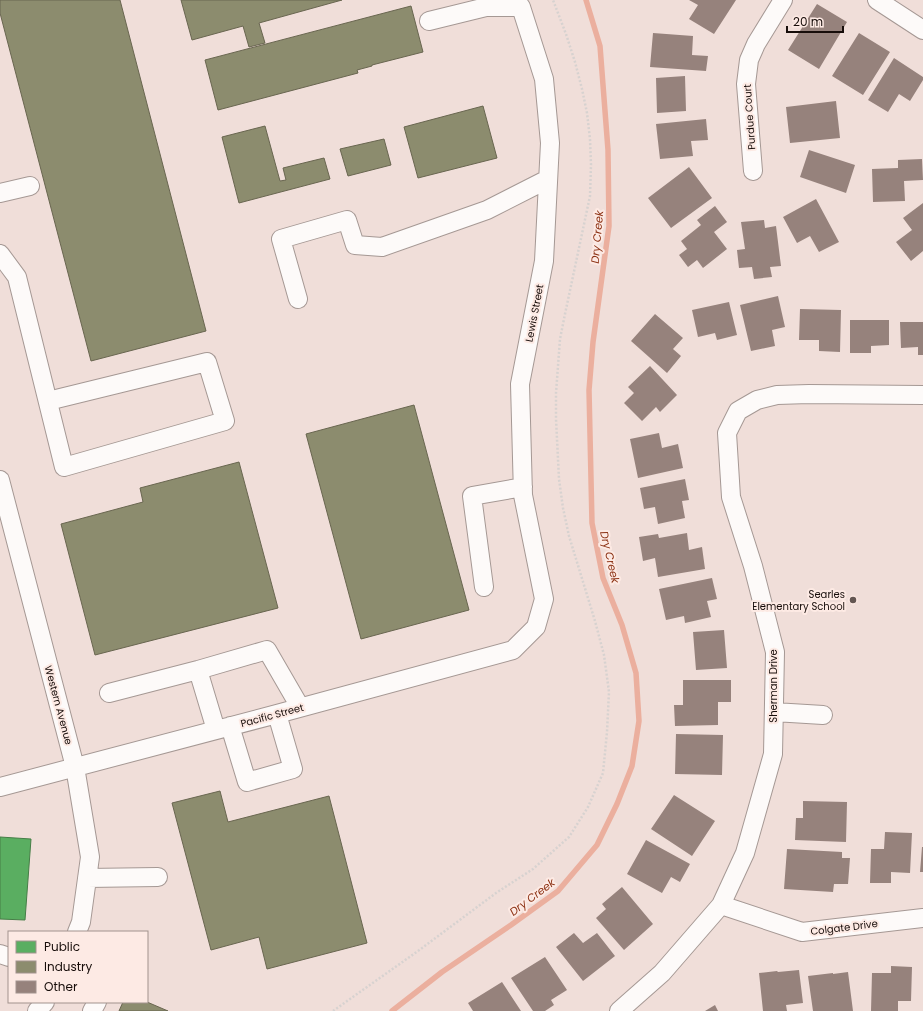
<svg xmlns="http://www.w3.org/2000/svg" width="923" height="1011" font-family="Poppins,sans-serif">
<rect width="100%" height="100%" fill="#f0ded9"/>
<path fill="#5aae61" stroke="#467e47" d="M0 837 31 839 25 920 0 919Z"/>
<path fill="#8c8c6e" stroke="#696650" d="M0 0H120L206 331 91 361 0 13Z
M181 0H342L259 23 265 43 249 47 243 26 192 40Z
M411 6 423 52 372 65V66L357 70 358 73 218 110 205 60Z
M483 106 497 158 418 178 404 127Z
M265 126 280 181 286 180 283 168 324 158 330 179 239 203 222 137Z
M384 139 391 165 348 176 340 149Z
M414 405 469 610 361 639 306 434Z
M239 462 278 608 95 655 61 524 143 502 140 488Z
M220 791 228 822 329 796 367 943 267 969 259 937 211 950 172 803Z
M123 1002H147L168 1011H119Z"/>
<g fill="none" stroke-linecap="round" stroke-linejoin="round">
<path stroke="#ebaf9e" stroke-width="5.5" d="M392 1011 442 972 511 925 558 891 597 845 617 804 632 766 639 721 636 673 622 625 603 578 592 523 589 390 593 342 609 226 608 150 600 46 586 0"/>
</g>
<path fill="#96827c" d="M689 0H736L714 34 689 19 698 5Z
M817 4 847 22 819 69 788 50Z
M653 33 693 36 692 55 708 56 706 71 650 67Z
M859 33 890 52 863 95 832 76Z
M894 58 923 77V80L910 101 899 94 888 112 868 100Z
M685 76 686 111 657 113 656 78Z
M836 101 840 138 790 143 786 107Z
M706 119 708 140 691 141 693 156 660 159 656 124Z
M809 150 855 165 846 193 800 177Z
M922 159 923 180 904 181 905 201 873 202 872 169 898 168V160Z
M689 167 712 198 671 228 648 198Z
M816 199 839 242 819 252 810 236 797 243 783 217Z
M923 203V251L911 261 896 242 912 230 903 218Z
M715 206 727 222 714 232 727 249 703 268 697 260 688 267 679 255 687 249 681 241 701 225 697 220Z
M764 220 765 228 776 226 781 266 770 267 772 277 754 279 752 267 739 268 737 250 745 249 741 222Z
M778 296 785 327 772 330 775 346 751 351 740 305Z
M729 302 737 335 717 340 715 333 698 337 692 310Z
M800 309 841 310 840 352 819 351V340H799Z
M655 314 683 338 673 349 681 356 667 373 631 341Z
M850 320H889V345L871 346V353H850Z
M900 322H923V355H918V347L901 348Z
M650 366 677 395 660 412 656 407 642 421 624 403 634 393 628 387Z
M659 433 662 448 678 444 683 468 638 478 630 439Z
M685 479 689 500 682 501 685 518 658 524 655 507 644 509 640 488Z
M687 533 689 550 702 547 705 569 658 577 655 558 643 561 639 537 658 534 659 538Z
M712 578 717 599 707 601 711 617 685 623 684 616 666 620 659 589Z
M724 630 727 668 696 670 693 632Z
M683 680H731V702H718V725L675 726 674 705H683Z
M676 734 723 735 722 775 675 774Z
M674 795 715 821 692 856 651 829Z
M803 801 847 802 846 842 795 840 796 818H803Z
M885 832 912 833 910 873 891 872V883H870L871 849H884Z
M646 840 690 864 680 882 671 877 662 893 627 874Z
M922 847H923V872H920Z
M787 849 842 852V858H850L848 884H834L833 892 784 889Z
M622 887 653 924 624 950 596 918 606 909 602 904Z
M574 933 583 943 597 933 615 956 583 981 556 947Z
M545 957 567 990 551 1000 554 1005 545 1011H533L511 978Z
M891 966 912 967 911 1001H898V1011H871L872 973H891Z
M799 970 803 1003 786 1005 787 1011H763L759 973 777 971 778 972Z
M848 972 853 1011H813L808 976 833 973V974Z
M502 982 521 1011H473L468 1003Z
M715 1005 718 1011H705Z"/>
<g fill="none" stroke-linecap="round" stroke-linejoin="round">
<defs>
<path id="minor" d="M877 0 923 30
M429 21 486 7H521
M753 171 746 84 749 60 756 44 783 0
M0 193 30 186
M0 254 17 277 64 467 225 421 207 362 48 401
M298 299 281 239 347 220 355 245 382 247 487 210 548 179
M0 480 75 767 90 857 81 922 77 932
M484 587 472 496 523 487
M198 670 216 730
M109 693 198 670 267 650 300 707
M774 712 823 715
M230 726 247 782 293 769 277 714
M0 787 277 714 513 650 536 627 544 599 523 495 520 384 544 261 550 143 544 79 521 7 516 0
M87 878 158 877
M721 905 802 932 923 918
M0 954 9 957
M37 1011 45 1002
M92 1011 97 1002
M619 1011 662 973 721 905 745 853 773 754 775 652 753 566 731 497 727 433 738 411 757 400 777 395 809 394 923 395"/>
</defs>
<use href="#minor" stroke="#a59894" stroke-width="20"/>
<path stroke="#d7d2d0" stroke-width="2.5" stroke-dasharray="2 2" stroke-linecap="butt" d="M333 1011 418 951 496 893 533 869 569 837 588 807 603 773 607 732 609 692 604 655 595 621 569 536 563 508 559 479 556 419V393L560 339 565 314 590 196 591 165 590 139 587 113 582 89 575 62 566 34 553 0"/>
<use href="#minor" stroke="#fdfaf9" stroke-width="18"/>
</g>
<circle fill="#635652" stroke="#fdeae4" stroke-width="1.5" cx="853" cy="600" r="4"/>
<g text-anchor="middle" stroke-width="4" stroke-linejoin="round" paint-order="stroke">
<g font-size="10" fill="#170d0a" stroke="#fdeae4">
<text transform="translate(749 117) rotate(-94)" y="4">Purdue Court</text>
<text transform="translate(534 313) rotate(-79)" y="4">Lewis Street</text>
<text transform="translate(773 686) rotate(-90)" y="4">Sherman Drive</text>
<text transform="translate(59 705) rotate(75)" y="4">Western Avenue</text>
<text transform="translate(272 715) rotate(-15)" y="4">Pacific Street</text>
<text transform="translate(844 927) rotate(-7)" y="4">Colgate Drive</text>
</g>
<g font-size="10" fill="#170d0a" stroke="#fdeae4" text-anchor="end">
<text x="845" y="598">Searles<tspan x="845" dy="12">Elementary School</tspan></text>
</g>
<g font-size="11" font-style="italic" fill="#8c3214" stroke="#fdeae4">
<text transform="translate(597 237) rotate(-85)" y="4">Dry Creek</text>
<text transform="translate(610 557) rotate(77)" y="4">Dry Creek</text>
<text transform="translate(532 897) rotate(-37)" y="4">Dry Creek</text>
</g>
</g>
<rect x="8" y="931" width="140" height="72" fill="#fdeae4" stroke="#a1928d"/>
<rect x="16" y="941" width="20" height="12" fill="#5aae61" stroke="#a1928d"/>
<text x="44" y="951" font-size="12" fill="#170d0a">Public</text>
<rect x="16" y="961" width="20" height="12" fill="#8c8c6e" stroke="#a1928d"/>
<text x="44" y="971" font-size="12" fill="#170d0a">Industry</text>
<rect x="16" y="981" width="20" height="12" fill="#96827c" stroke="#a1928d"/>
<text x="44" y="991" font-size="12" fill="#170d0a">Other</text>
<path d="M787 26v6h56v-6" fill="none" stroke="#170d0a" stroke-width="2"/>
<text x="793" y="26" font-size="12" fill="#170d0a" stroke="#fdeae4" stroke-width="3" paint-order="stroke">20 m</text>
</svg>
